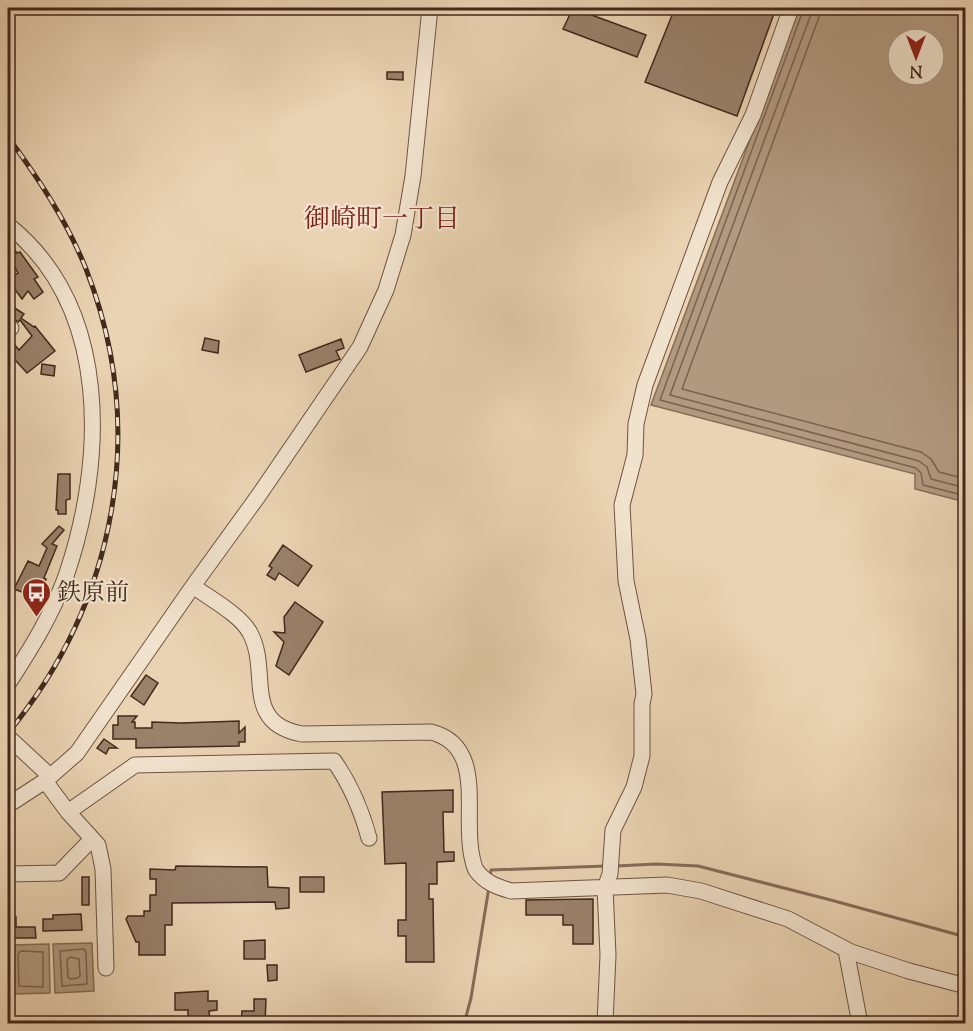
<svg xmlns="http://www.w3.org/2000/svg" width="973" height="1031" font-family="'Sorts Mill Goudy','Noto Serif JP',serif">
<rect width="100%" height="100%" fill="#ead3b2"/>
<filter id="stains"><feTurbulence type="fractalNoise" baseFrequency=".00333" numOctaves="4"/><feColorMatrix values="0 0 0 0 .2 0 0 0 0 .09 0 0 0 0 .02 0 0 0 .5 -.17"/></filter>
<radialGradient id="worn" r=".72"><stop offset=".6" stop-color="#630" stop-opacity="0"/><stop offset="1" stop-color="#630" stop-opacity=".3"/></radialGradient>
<path fill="#b1997f" stroke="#856c57" stroke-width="1.5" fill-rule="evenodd" d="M799 8H965V502L915 489V474L651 405ZM898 39H934V75H898Z
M92 943 94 991 55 993 53 944Z
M49 944 50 993 13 994 12 945Z"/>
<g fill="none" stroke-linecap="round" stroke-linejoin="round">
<path stroke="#7a614e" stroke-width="1.5" d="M804 8 660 400 916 468 921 473 923 485 966 496
M812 8 811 14 670 395 919 461 927 467 931 479 966 488
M821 8 819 17 682 389 921 452 931 459 939 472 966 479
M84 949 86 952 87 984 62 986 60 951Z
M21 951 43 952V987L19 986 18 954Z
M70 957 79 959 80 976 78 978 70 979 68 977 67 960Z"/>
<path stroke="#856c57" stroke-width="3" d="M616 866 656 864 698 866 827 899 966 937
M490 877 491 870 606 866
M464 1024 471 998 489 887"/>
</g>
<path fill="#99816a" stroke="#42291c" stroke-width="1.5" d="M573 8H593L589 14 646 35 637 57 563 29Z
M675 8H776L737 116 645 82Z
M387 72H403V80L387 79Z
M8 241 17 253 20 252 38 277 34 279 43 292 34 299 28 291 22 299 8 280 18 273 8 255Z
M13 307 24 314 21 318 34 327 35 326 55 351 27 373 8 352 15 345 19 350 32 336 20 320 18 322 11 316H8Z
M205 338 219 341 218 353 202 350Z
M341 339 344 348 336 351 340 359 306 372 299 355Z
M42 364 55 366 54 376 41 374Z
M58 474H70V499L66 500V514H58V510H56Z
M59 526 64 530 52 544 57 546 44 578 46 579 43 588 40 587 36 597 14 589 28 561 39 566 47 548 42 544Z
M283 545 312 566 298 586 279 573 275 580 267 575 272 568 269 566Z
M295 602 323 622 289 675 276 666 284 642 274 632 285 633 284 617Z
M146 675 158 683 144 705 131 696Z
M118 716H137L132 722H135V728H152V722L181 723 239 721V733L245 727V742H239V746L136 748V739H113V725H118Z
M104 739 117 748H109L106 754 97 748Z
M453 790V812H443L444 852H454V861L437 862V884H429V899H433L434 962H406V936H398V920H406V863L385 864 382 792Z
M176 866 267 867 268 887 289 888V908L276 909 275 902 172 903V925H165V955H139V942H136L126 919 128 916H144V911H150V895H156V879H150V869L175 870Z
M82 877H89V905H82Z
M300 877H324V892H300Z
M593 899V944H573V925H563V915H526V900Z
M81 914 82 930 43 931V919H53V915Z
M8 917H16V927H35L36 938H10V935H8Z
M265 940V959H244V941Z
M267 965H277V980L268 981Z
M208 991V1001H217V1010L209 1011 210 1022 188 1023V1010H175V993Z
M254 999H266L265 1023H241L242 1011H254Z"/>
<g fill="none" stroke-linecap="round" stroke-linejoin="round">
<defs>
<path id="minor" d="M8 225C112 308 105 462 66 576 52 615 30 650 8 684
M8 325 11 328
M193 586C209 598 241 615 250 633 271 671 241 723 302 734L431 732C487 746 462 815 472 857 473 861 474 867 476 870 485 883 498 887 511 891L667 885 701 891 788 919 851 952 909 971 966 986
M8 737 50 776
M45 781 68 812 98 845 103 869 106 968
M8 805 45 781 77 753 193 586 259 495 360 347 386 290 403 235 413 176 430 8
M68 812 135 765 334 761C351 785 361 809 369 838
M8 874 59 873 92 839
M846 950 860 1024
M605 1024 608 955 605 888 610 874 613 830 634 787 642 756V704L644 694 638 639 626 581 622 505 635 455 636 424 645 385 720 182 753 115 791 8"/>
</defs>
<use href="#minor" stroke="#6c5442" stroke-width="17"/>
<use href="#minor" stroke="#f1e2cd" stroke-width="15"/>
<defs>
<path id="rail" d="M8 137C38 178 67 221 86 269 149 430 116 602 8 733"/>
</defs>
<use href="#rail" stroke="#42291c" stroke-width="5"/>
<use href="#rail" stroke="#f1e2cd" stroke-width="3" stroke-dasharray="9" stroke-linecap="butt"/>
</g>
<defs>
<symbol id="bus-pin" viewBox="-11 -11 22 30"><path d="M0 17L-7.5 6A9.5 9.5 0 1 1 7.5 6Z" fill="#8f2418" stroke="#f1e2cd"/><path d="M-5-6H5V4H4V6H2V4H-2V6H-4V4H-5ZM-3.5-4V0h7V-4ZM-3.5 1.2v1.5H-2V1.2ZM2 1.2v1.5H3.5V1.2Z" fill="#fff"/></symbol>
</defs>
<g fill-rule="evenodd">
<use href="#bus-pin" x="20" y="576" width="33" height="45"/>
</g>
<g text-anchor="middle" stroke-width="4.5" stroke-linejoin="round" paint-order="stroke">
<g font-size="24" fill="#42291c" stroke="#f1e2cd" text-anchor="start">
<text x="57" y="600">鉄原前</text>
</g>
<g font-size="26" fill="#7a1f14" stroke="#f1e2cd">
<text x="382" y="227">御崎町一丁目</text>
</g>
</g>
<rect width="973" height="1031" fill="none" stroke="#ead3b2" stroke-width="30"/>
<rect x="9" y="9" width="955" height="1013" fill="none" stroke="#42291c" stroke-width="3"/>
<rect x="15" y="15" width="943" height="1001" fill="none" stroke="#42291c" stroke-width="1.5"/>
<g transform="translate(916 57) rotate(180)"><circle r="28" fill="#f1e2cd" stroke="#ab9886" stroke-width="1.5"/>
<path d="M0-4.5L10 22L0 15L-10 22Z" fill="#8f2418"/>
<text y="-9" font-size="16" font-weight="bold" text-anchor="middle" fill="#42291c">N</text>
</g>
<rect width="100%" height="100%" filter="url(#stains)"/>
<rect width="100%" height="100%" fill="url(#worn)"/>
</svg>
